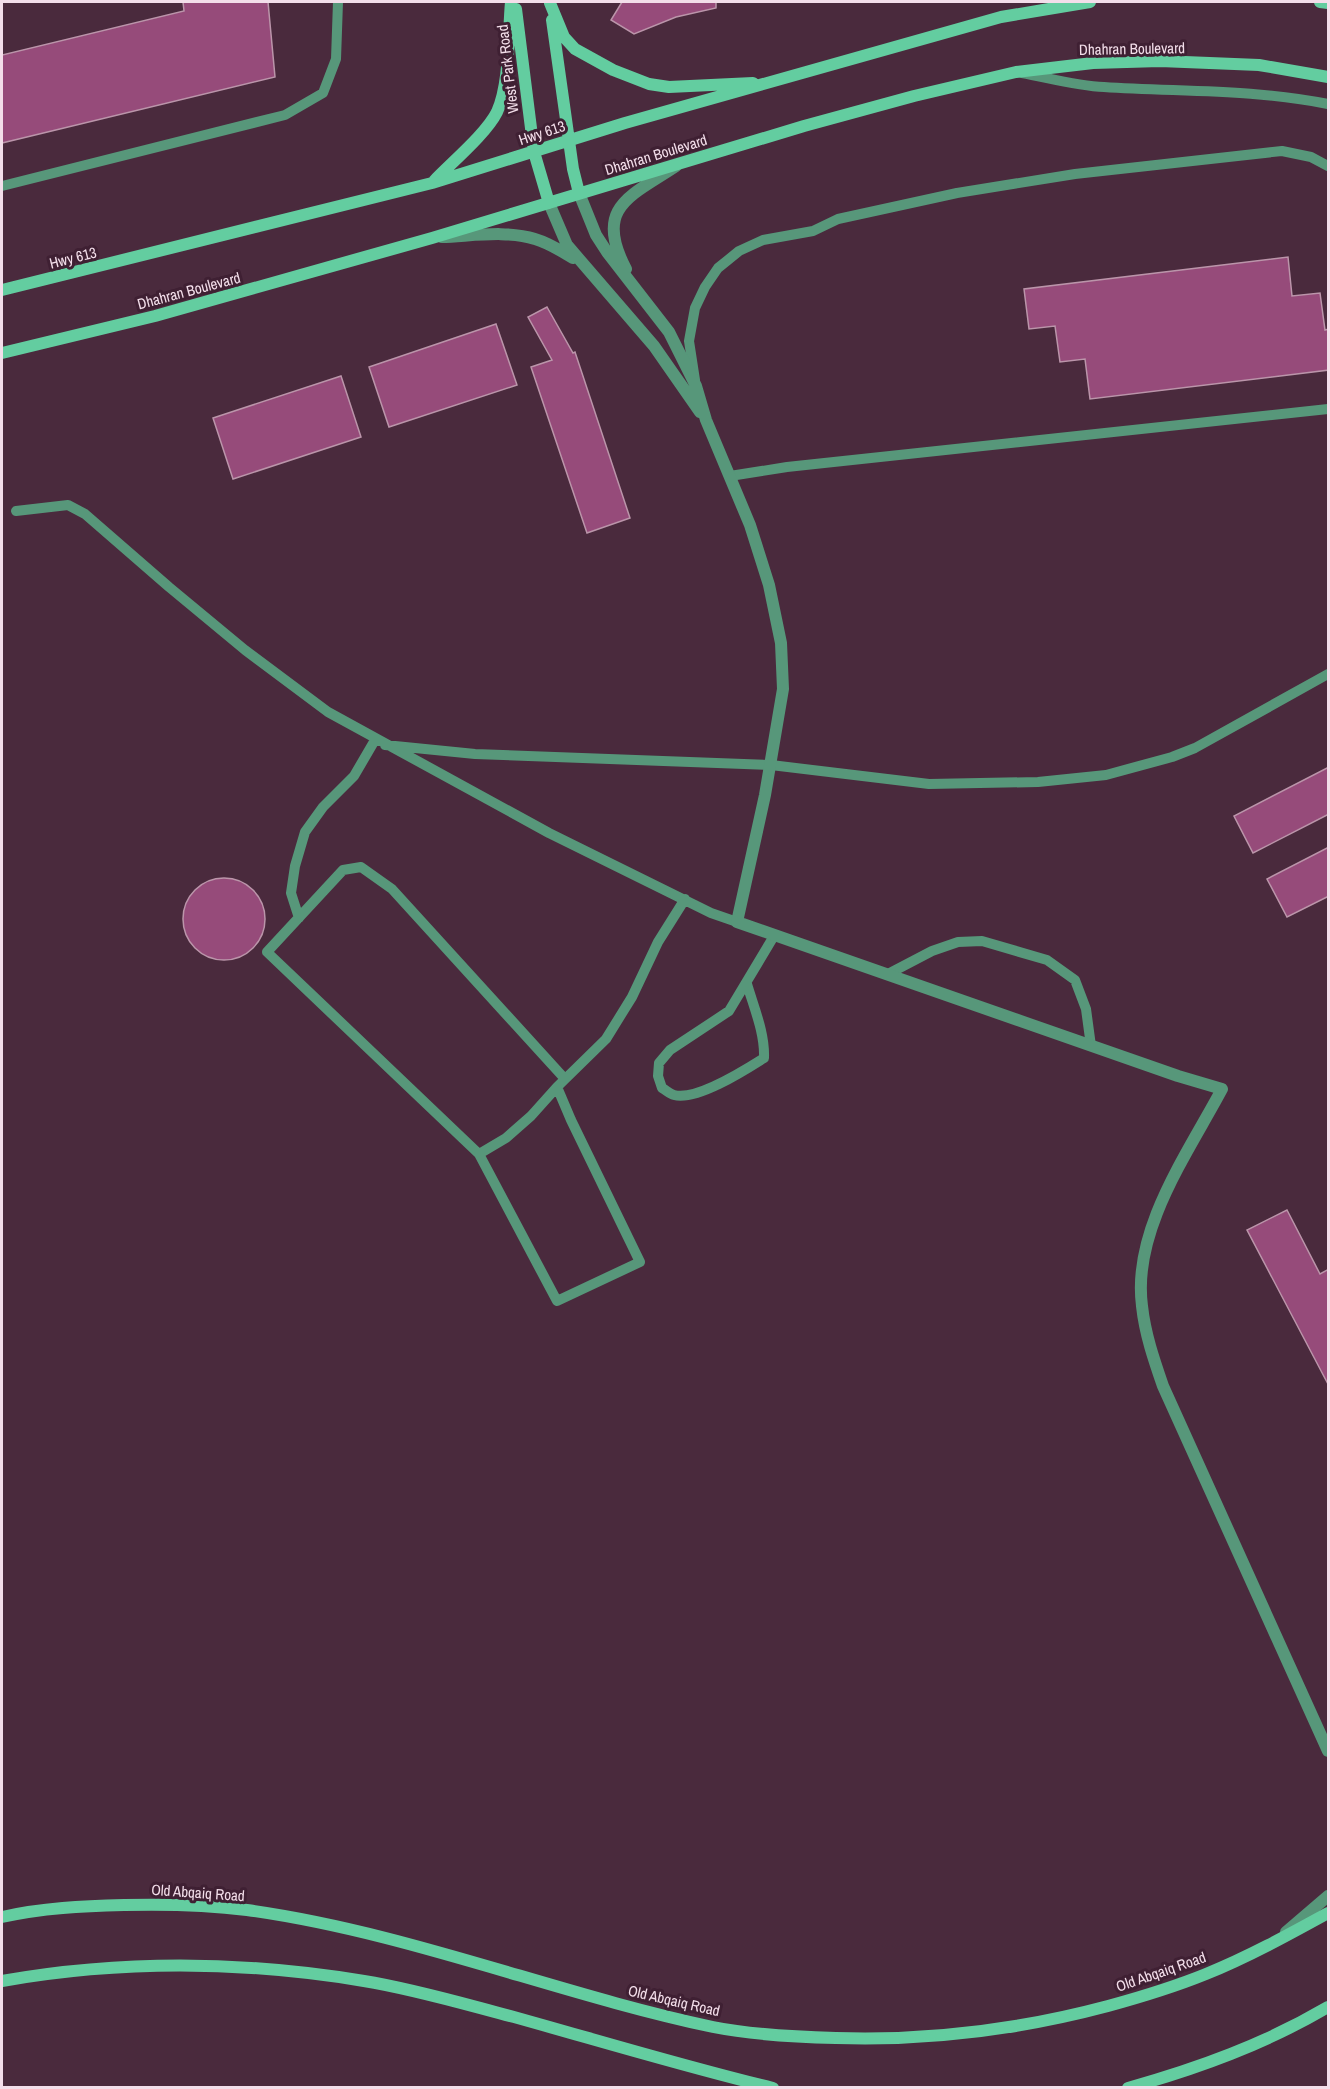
<svg xmlns="http://www.w3.org/2000/svg" width="1330" height="2089" font-family="'Archivo Narrow',sans-serif">
<rect width="100%" height="100%" fill="#4a2a3d"/>
<path fill="#964b7a" stroke="#bb95aa" stroke-width="1.5" d="M183 2H268L275 77 2 143V55L184 11Z
M622 2H716V8L676 17 634 34 611 20Z
M1288 257 1292 296 1320 293 1325 330 1329 329V370L1090 399 1085 359 1060 362 1055 326 1029 329 1024 289Z
M547 307 573 353 575 352 630 518 587 533 531 367 552 360 528 317Z
M496 324 517 385 389 427 369 367Z
M341 376 361 437 233 479 213 418Z
M1329 767V814L1253 853 1234 816Z
M1329 847V896L1287 917 1267 879Z
M183 919a41 41 0 1 1 82 0a41 41 0 1 1-82 0Z
M1287 1210 1320 1274 1329 1269V1386L1247 1230Z"/>
<g fill="none" stroke-linecap="round" stroke-linejoin="round">
<path stroke="#57977a" stroke-width="10" d="M1022 73C1049 78 1077 86 1104 87 1180 92 1253 89 1328 104
M2 186 285 115 323 93 336 59 338 2
M695 380 689 341 695 308 705 287 718 268 739 251 763 240 813 231 838 219 957 193 1075 174 1282 151 1311 157 1328 166
M730 476 787 467 1328 409
M16 511 68 505 85 514 169 587 245 650 328 712 549 833 711 913 737 922
M385 745 475 754 771 765 929 784 1038 782 1106 775 1172 757 1195 748 1328 674
M299 918 291 893 295 866 305 832 323 807 354 776 375 740
M888 974 932 951 958 942 982 941 1047 960 1075 980 1086 1009 1091 1046
M747 984C754 1008 765 1033 764 1058 745 1070 697 1101 674 1095 670 1094 666 1090 662 1088L658 1076 659 1063 670 1050 729 1011 774 936
M557 1087 571 1120 640 1262 557 1301 479 1154 267 952 343 870 361 867 392 889 565 1079
M479 1154 506 1138 531 1116 557 1087 606 1039 632 997 658 942 685 899"/>
<path stroke="#57977a" stroke-width="12" d="M579 193 596 235 607 252 669 332 696 386 706 420 750 525 769 585 781 643 783 689 765 795 737 922 1178 1076 1222 1089C1188 1153 1132 1230 1142 1306 1145 1334 1154 1360 1163 1386L1328 1751
M549 203 567 245 654 346 700 412
M442 237C472 236 507 230 535 239 549 243 561 251 573 258
M626 269C593 207 631 196 676 166
M1286 1932 1328 1896"/>
<path stroke="#63cda0" stroke-width="12" d="M1320 2 1328 3
M550 3 564 37 575 49 613 70 649 84 669 87 753 83
M516 9 534 152 549 203
M552 20 573 169 579 193
M434 181C451 163 486 134 497 112 510 84 508 34 511 2
M2 290 432 183 625 123 1001 17 1090 2
M2 353 155 316 432 238 804 126 914 96 1016 72 1093 63 1160 61 1259 65 1328 77
M2 1917C42 1908 83 1906 124 1905 165 1904 207 1905 247 1910 407 1932 557 1994 713 2027 753 2035 796 2037 836 2038 929 2041 1018 2030 1108 2006 1141 1997 1174 1987 1206 1974 1248 1957 1288 1935 1328 1913
M2 1981C121 1960 243 1961 364 1981 414 1989 464 2004 514 2017 600 2041 686 2067 773 2088
M1128 2088C1199 2068 1265 2044 1328 2007"/>
</g>
<g text-anchor="middle" stroke-width="6" stroke-linejoin="round" paint-order="stroke">
<g font-size="15" fill="#f3deea" stroke="#3f2033">
<text transform="translate(1132 49) rotate(-1)" y="5">Dhahran Boulevard</text>
<text transform="translate(508 69) rotate(-97)" y="5">West Park Road</text>
<text transform="translate(542 133) rotate(-18)" y="5">Hwy 613</text>
<text transform="translate(656 155) rotate(-17)" y="5">Dhahran Boulevard</text>
<text transform="translate(73 258) rotate(-14)" y="5">Hwy 613</text>
<text transform="translate(189 291) rotate(-15)" y="5">Dhahran Boulevard</text>
<text transform="translate(198 1893) rotate(4)" y="5">Old Abqaiq Road</text>
<text transform="translate(1161 1972) rotate(-19)" y="5">Old Abqaiq Road</text>
<text transform="translate(674 2001) rotate(13)" y="5">Old Abqaiq Road</text>
</g>
</g>
<rect width="1330" height="2089" fill="none" stroke="#f3deea" stroke-width="6"/>
</svg>
